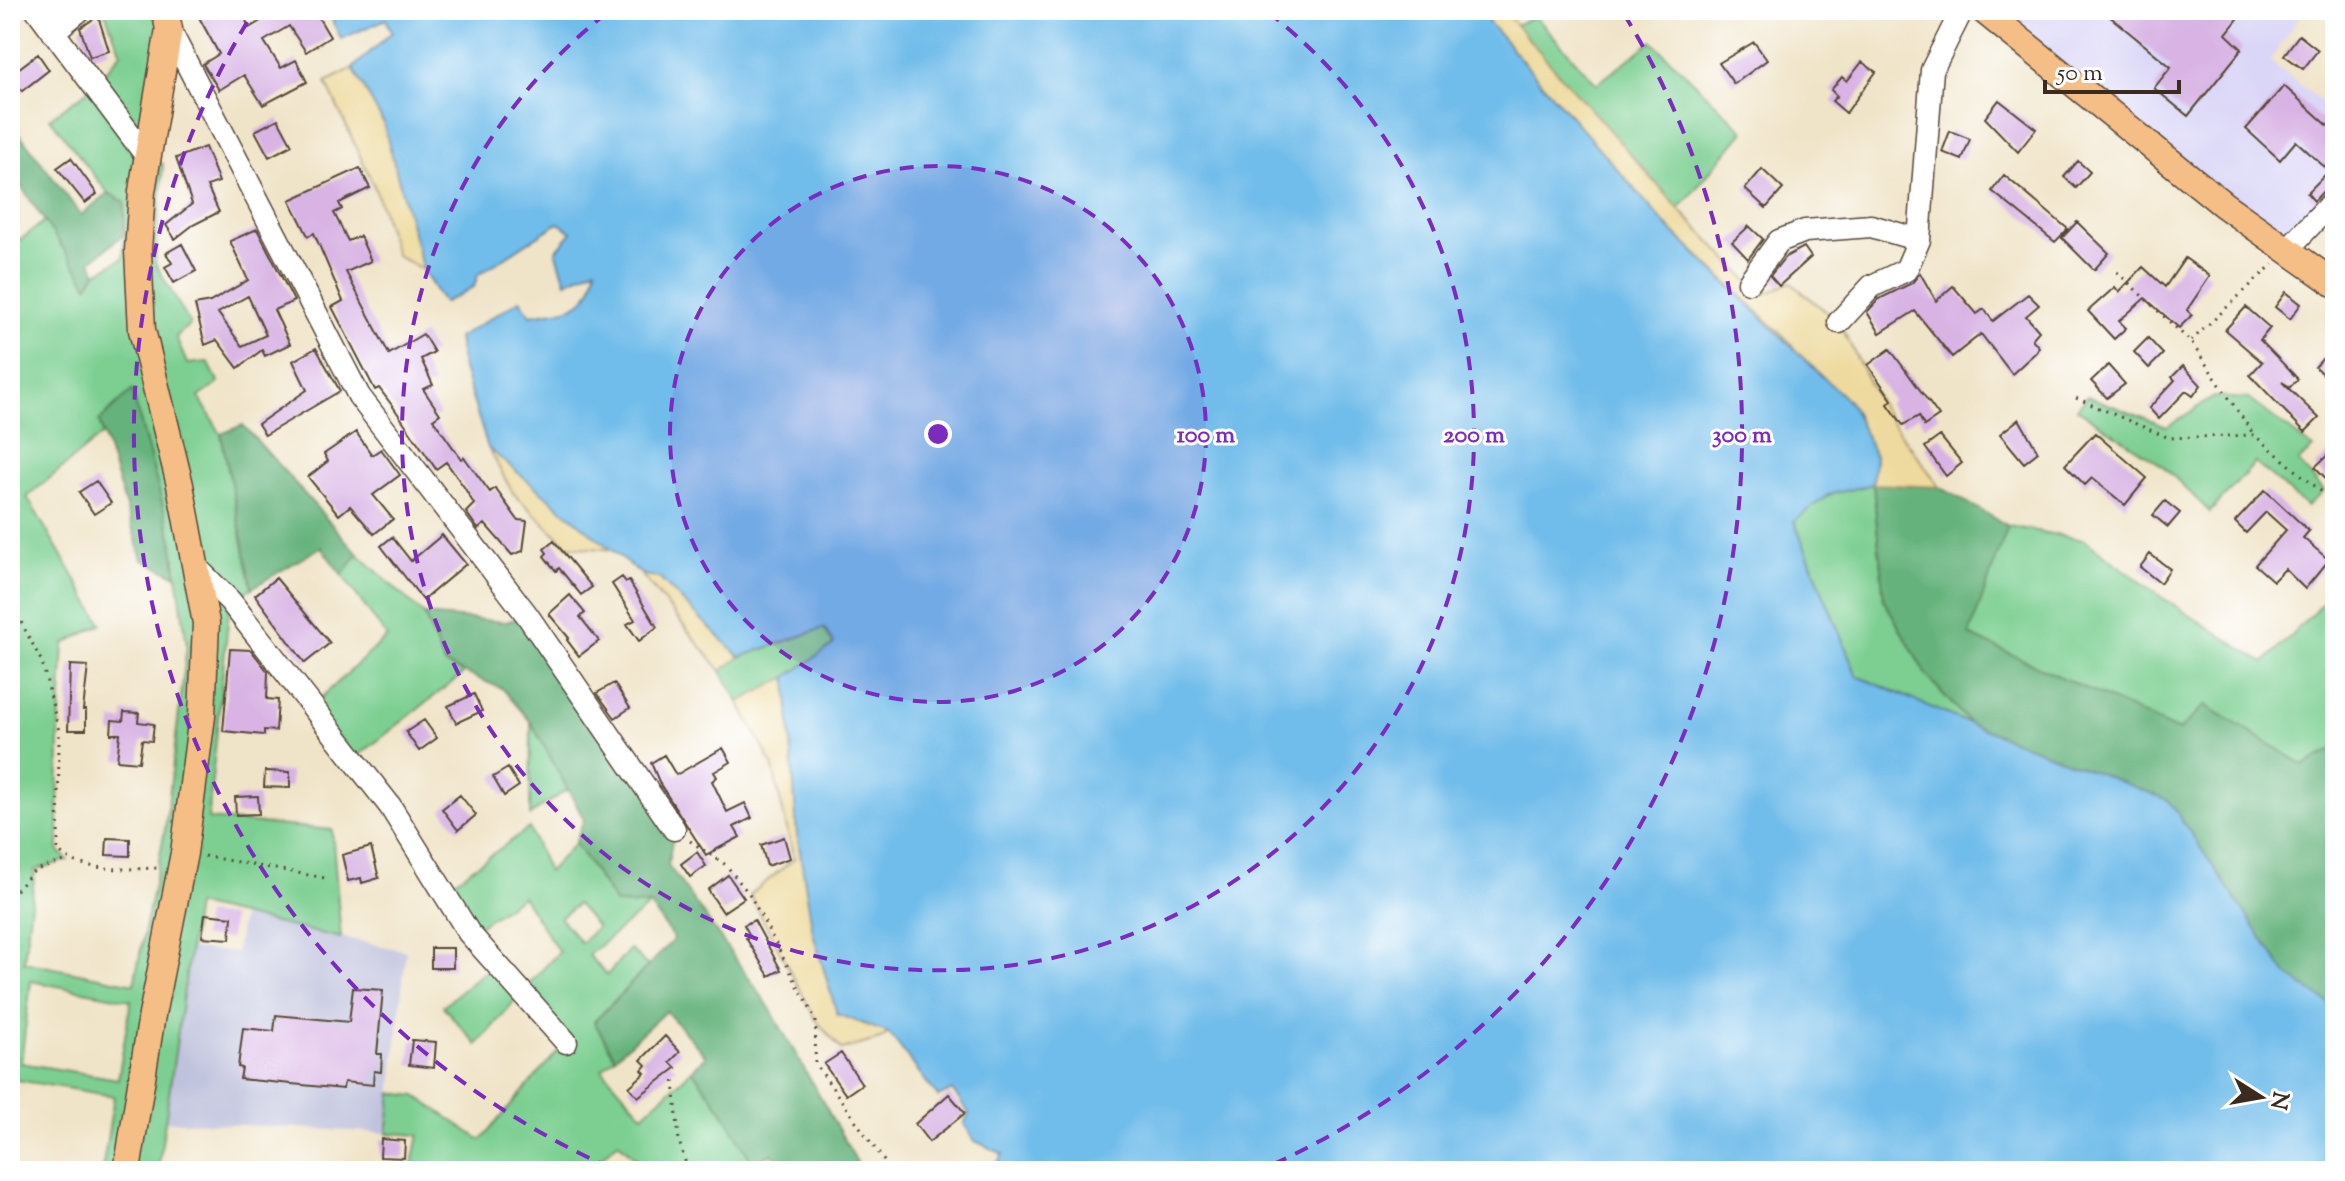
<svg xmlns="http://www.w3.org/2000/svg" width="2345" height="1181" font-family="'Sorts Mill Goudy',serif">
<rect width="100%" height="100%" fill="#fff"/>
<filter id="ink" filterUnits="userSpaceOnUse"><feTurbulence type="fractalNoise" baseFrequency=".0125" numOctaves="2"/><feDisplacementMap in="SourceGraphic" scale="16" xChannelSelector="R" yChannelSelector="G"/><feConvolveMatrix kernelMatrix="1 2 1 2 8 2 1 2 1" color-interpolation-filters="sRGB"/></filter>
<filter id="wash" filterUnits="userSpaceOnUse"><feTurbulence type="fractalNoise" baseFrequency=".006" numOctaves="4" result="noise"/><feDisplacementMap in="SourceGraphic" scale="32" xChannelSelector="R" yChannelSelector="G"/><feGaussianBlur stdDeviation="1.8" result="paint"/><feColorMatrix in="noise" values="0 0 0 0 0 0 0 0 0 0 0 0 0 0 0 0 0 1.4 0 .05"/><feComposite in="paint" operator="in"/></filter>
<g filter="url(#wash)">
<rect width="100%" height="100%" fill="#f0e4c8"/>
<path fill="#dad6f7" d="M1983 10H2304L2270 61 2335 113V199L2287 250Z"/>
<path fill="#c0c2dd" d="M242 916 406 951 387 1133 165 1121 190 949 236 952Z"/>
<path fill="#7ccf91" stroke="#5c7c58" stroke-width="2" fill-rule="evenodd" d="M104 10H165L148 158 163 164 155 263 190 324 176 337 187 364 208 362 219 383 199 397 221 434 252 588 230 601 208 819 332 830 341 938 196 905 158 1171H102L114 1096 10 1079V497L18 491 10 480V226L20 240 45 221 88 284 96 273 123 258 125 202 108 193 50 118 93 87 121 53ZM132 391 172 540 187 645 165 830 134 984 24 962 35 870 68 860 58 850 59 731 64 644 102 624 27 497 103 434 99 421ZM31 981 131 1000 118 1079 21 1063Z
M1535 16 1597 84 1652 41 1744 131 1679 209 1515 25Z
M2087 396 2167 427 2214 397 2249 399 2313 448 2298 462 2324 491 2307 507 2255 463 2210 512 2163 466 2077 409Z
M1873 484 1884 600 1926 674 1970 724 1857 676 1794 521 1828 495Z
M2008 526 2084 540 2163 598 2264 663 2335 591V748L2304 765 2205 705 2179 732 1968 635Z
M358 554 424 615 444 664 464 673 354 759 312 706 387 637 342 575Z
M824 628 834 645 787 677 739 702 721 671 740 657Z
M531 722 568 789 530 815Z
M529 828 548 872 575 843 616 904 650 905 588 955 607 975 630 949 648 966 594 1022 615 1057 602 1069 643 1115 692 1070 722 1110 753 1164 746 1171H649L618 1142 588 1171H372L412 1168 419 1135 387 1133 392 1093 416 1096 481 1140 566 1042 523 991 477 1045 443 1006 496 962 523 990 559 952 522 896 469 933 442 890ZM577 904 597 927 581 943 560 918Z"/>
<path fill="#65b27b" stroke="#506e4c" stroke-width="2" d="M10 121 81 215 108 193 125 202 124 234 91 261 96 273 88 285 10 170Z
M132 390 172 540 177 576 142 559 99 421Z
M243 425 358 554 342 575 321 547 252 588 221 434Z
M1873 484 1940 487 2008 526 1969 635 2179 731 2205 705 2304 765 2335 748V1008L2287 975 2168 800 1970 724 1926 675 1884 600Z
M424 615 506 622 527 615 674 829 668 865 768 1005 862 1171H784L772 1154 753 1164 722 1110 692 1070 706 1056 666 1011 615 1057 594 1022 674 939 650 905 616 904 575 843 584 819 531 722 503 689 444 664Z"/>
<path fill="#eeda9e" stroke="#94825e" stroke-width="2" d="M1478 10H1503L1679 209 1749 282 1769 293 1790 282 1839 322 1882 408 1940 487 1873 484 1875 456 1787 339 1664 223Z
M353 68 383 122 423 270 396 255 375 188 326 82Z
M488 448 615 550 568 546 513 493Z
M641 574 659 578 740 657 721 671Z
M787 677 797 834 837 1014 889 1033 880 1039 842 1050 816 1020 750 895 794 859 772 764 739 702Z"/>
<path fill="#70bcea" stroke="#567384" stroke-width="2" d="M327 10H1478L1664 223 1850 403 1875 456 1873 484 1828 495 1794 521 1857 676 1970 724 2168 800 2287 975 2335 1008V1171H993L1003 1154 975 1141 964 1124 969 1113 952 1090 938 1097 889 1033 837 1014 813 933 797 834 787 677 834 644 824 628 740 657 659 578 641 574 488 448 462 366 458 338 520 300 531 315C568 308 591 311 596 268L566 282 556 251 572 232 558 223 478 275 474 287 443 303 423 270 383 122 353 68 392 32 386 19 341 39Z"/>
<g id="blocks">
<path fill="#d8b3e4" fill-rule="evenodd" d="M195 10H242L249 28 279 10H314L330 37 306 52 289 26 264 41 281 68 296 60 307 82 263 105 244 75 219 90 203 64 219 54Z
M2102 10H2245L2226 34 2242 49 2188 116 2154 88 2171 67Z
M98 16 109 51 90 57 80 28Z
M2299 35 2318 50 2303 69 2284 55Z
M1754 42 1767 60 1734 84 1719 63Z
M38 54 49 70 22 91 18 86 10 92V75Z
M1862 62 1876 72 1846 113 1832 101 1837 96 1831 90 1842 77 1847 81Z
M2284 86 2335 132V185L2325 189 2314 201 2307 193 2329 171 2296 141 2280 160 2246 129Z
M1999 100 2036 129 2018 152 1985 118Z
M278 119 292 145 269 157 255 131Z
M1950 131 1970 139 1962 160 1942 152Z
M205 147 219 182 207 186 219 212 193 225 175 239 166 225 192 204 176 158Z
M71 158 97 194 85 203 57 168Z
M2078 161 2090 172 2076 188 2064 177Z
M360 168 370 188 339 203 342 209 334 213 348 241 360 236 371 261 346 272 389 354 423 334 434 352 421 359 433 385 423 389 440 414 433 419 461 459 464 457 490 492 495 488 518 520 527 521 523 551 512 555 485 524 478 529 466 512 474 504 464 487 446 462 436 469 394 408 379 388 375 390 332 307 343 301 314 233 308 236 290 200Z
M1762 169 1783 189 1766 208 1745 189Z
M2004 175 2068 229 2055 242 1992 191Z
M2077 222 2109 253 2094 270 2062 238Z
M1749 226 1763 239 1748 259 1732 242Z
M257 229 294 301 274 310 290 344 265 356 262 350 238 368 217 340 205 345 195 305 210 302 248 280 230 241ZM248 296 266 335 242 346 218 313Z
M182 244 196 271 174 283 165 267 172 263 166 253Z
M1804 247 1811 257 1779 286 1770 276 1785 257Z
M2185 258 2210 276 2187 310 2192 315 2179 328 2145 298 2119 321 2126 328 2114 339 2088 311 2115 287 2119 292 2143 267 2165 287Z
M1920 273 1936 301 1953 286 1977 314 1984 309 1993 321 2028 294 2039 305 2026 316 2039 331 2032 339 2039 347 2036 352 2012 374 1981 334 1952 357 1915 311 1880 333 1867 312 1879 299 1912 283Z
M2286 292 2301 304 2290 319 2275 307Z
M2246 307 2270 328 2260 340 2298 379 2290 387 2282 382 2319 418 2305 432 2250 375 2262 362 2225 330Z
M2148 338 2163 354 2149 368 2134 352Z
M2335 345V386L2315 367Z
M316 348 340 391 265 435 258 424 307 390 293 361Z
M1890 349 1939 416 1924 426 1919 416 1903 425 1888 404 1892 400 1868 365Z
M2108 365 2125 384 2107 398 2091 381Z
M2183 366 2201 385 2193 396 2186 391 2159 419 2149 408 2175 380 2172 377Z
M2019 419 2038 452 2024 463 2000 434Z
M356 432 372 455 381 449 400 475 373 495 393 519 374 534 350 506 339 515 308 477 328 461 324 454Z
M2095 433 2147 478 2125 505 2092 478 2085 485 2065 465Z
M1940 436 1962 463 1946 476 1925 447Z
M2335 448V488L2315 467Z
M96 481 111 503 94 514 79 492Z
M2265 490 2309 531 2303 538 2329 560 2305 589 2285 569 2273 581 2255 565 2286 530 2266 512 2246 533 2235 522Z
M2165 501 2180 513 2168 527 2153 515Z
M442 535 466 564 423 600 381 546 392 537 411 561Z
M554 541 592 587 581 595 559 568 556 571 544 556 547 553 544 549Z
M2150 554 2170 569 2160 583 2140 567Z
M622 577 626 582 629 581 657 627 639 641 627 624 635 620 612 584Z
M276 578 330 643 305 663 255 595Z
M570 595 585 613 580 617 599 641 579 656 567 640 569 638 549 614Z
M230 649 251 650 268 672 267 699 278 700 276 731 264 730V735L223 731Z
M70 665 88 666 83 710H86V730H68Z
M614 683 630 708 615 718 597 693Z
M474 694 482 711 456 723 448 706Z
M124 712 139 713 138 722 154 724 152 741 142 740 139 762 117 760 120 734H111L112 720 123 721Z
M424 720 437 738 419 751 406 732Z
M723 748 731 762 714 772 717 777 712 781 727 812 745 803 752 818 734 827 740 837 706 855 660 784 651 763 664 755 676 775Z
M508 768 519 786 504 796 493 777Z
M265 771 290 772V788L264 787Z
M460 795 476 815 458 830 442 809Z
M258 796 259 814 236 815 235 797Z
M784 837 790 858 767 866 761 845Z
M107 838 130 839V856L106 855Z
M371 847 379 878 362 883 361 878 348 881 342 855Z
M697 852 706 866 690 877 681 864Z
M728 875 744 898 723 912 708 890Z
M205 914 232 917 230 939 202 937Z
M754 920 781 970 769 976 746 938 750 936 744 925Z
M431 948H453V968H431Z
M353 988 383 990 377 1054H382L381 1072 374 1071 373 1085 344 1082 343 1089 240 1079 242 1068 238 1067 243 1028 274 1031 276 1015 349 1022Z
M665 1036 680 1052 670 1062 676 1068 638 1097 629 1087 645 1073 642 1070 646 1065 641 1060Z
M412 1040 436 1042 434 1068 409 1065Z
M841 1053 862 1084 846 1095 824 1064Z
M949 1094 965 1113 929 1142 915 1124Z
M381 1139 405 1141 404 1158 380 1157Z"/>
</g>
</g>
<g filter="url(#ink)">
<use href="#blocks" fill-opacity="0" stroke="#564638" stroke-width="2"/>
<g fill="none" stroke-linecap="round" stroke-linejoin="round">
<defs>
<path id="minor" d="M37 10 148 158
M169 29 359 396 527 615 674 829
M53 32 80 10
M2287 250 2335 199
M1749 282 1779 241 1805 231 1871 226 1919 240
M1839 322 1872 286 1906 270 1919 240 1932 70 1962 10
M199 570 230 601 390 806 469 933 566 1042"/>
<path id="major" d="M1983 10 2224 205 2335 284
M127 1171 152 1015 184 853 202 716 206 623 180 485 142 330 138 251 142 191 169 29 165 10"/>
</defs>
<use href="#minor" stroke="#564638" stroke-width="25"/>
<use href="#major" stroke="#564638" stroke-width="29"/>
<path stroke="#564638" stroke-width="3" stroke-dasharray="2 6" stroke-linecap="butt" d="M2117 272 2191 342 2254 435
M2191 341 2273 264
M2076 398 2169 438 2254 435 2335 503
M10 601 42 662 59 731 58 851C81 873 128 869 158 868
M690 841 726 865 750 895 816 1020 815 1063 891 1171
M204 856 325 878
M10 896 35 870 68 860
M674 1081 679 1141 688 1171"/>
<use href="#minor" stroke="#fff" stroke-width="22"/>
<use href="#major" stroke="#f6be87" stroke-width="26"/>
</g>
</g>
<circle cx="938" cy="434" r="268" fill="#7b2cbf" fill-opacity=".12"/>
<g fill="none" stroke="#7b2cbf" stroke-width="4" stroke-dasharray="14 10">
<circle cx="938" cy="434" r="268"/>
<path d="M1268 12A536 536 0 1 1 608 12"/>
<path d="M611 1168A804 804 0 0 1 252 14M1624 14A804 804 0 0 1 1265 1168"/>
</g>
<circle cx="938" cy="434" r="12" fill="#7b2cbf" stroke="#fff" stroke-width="4"/>
<g font-size="24" text-anchor="middle" font-weight="bold" fill="#7b2cbf" stroke="#fff" stroke-width="6" stroke-linejoin="round" paint-order="stroke">
<text x="1206" y="442">100 m</text>
<text x="1474" y="442">200 m</text>
<text x="1742" y="442">300 m</text>
</g>
<rect width="2345" height="1181" fill="none" stroke="#fff" stroke-width="40"/>
<g transform="translate(2261 1097) rotate(101)" stroke="#ffffff" stroke-width="6" paint-order="stroke">
<path d="M0-6L14 30L0 20L-14 30Z" fill="#3b2a1e"/>
<text y="-12" font-size="22" font-weight="bold" text-anchor="middle" fill="#3b2a1e">N</text>
</g>
<path d="M2045 80v12h134v-12" fill="none" stroke="#3b2a1e" stroke-width="4"/>
<text x="2057" y="80" font-size="24" fill="#3b2a1e" stroke="#ffffff" stroke-width="6" paint-order="stroke">50 m</text>
</svg>
